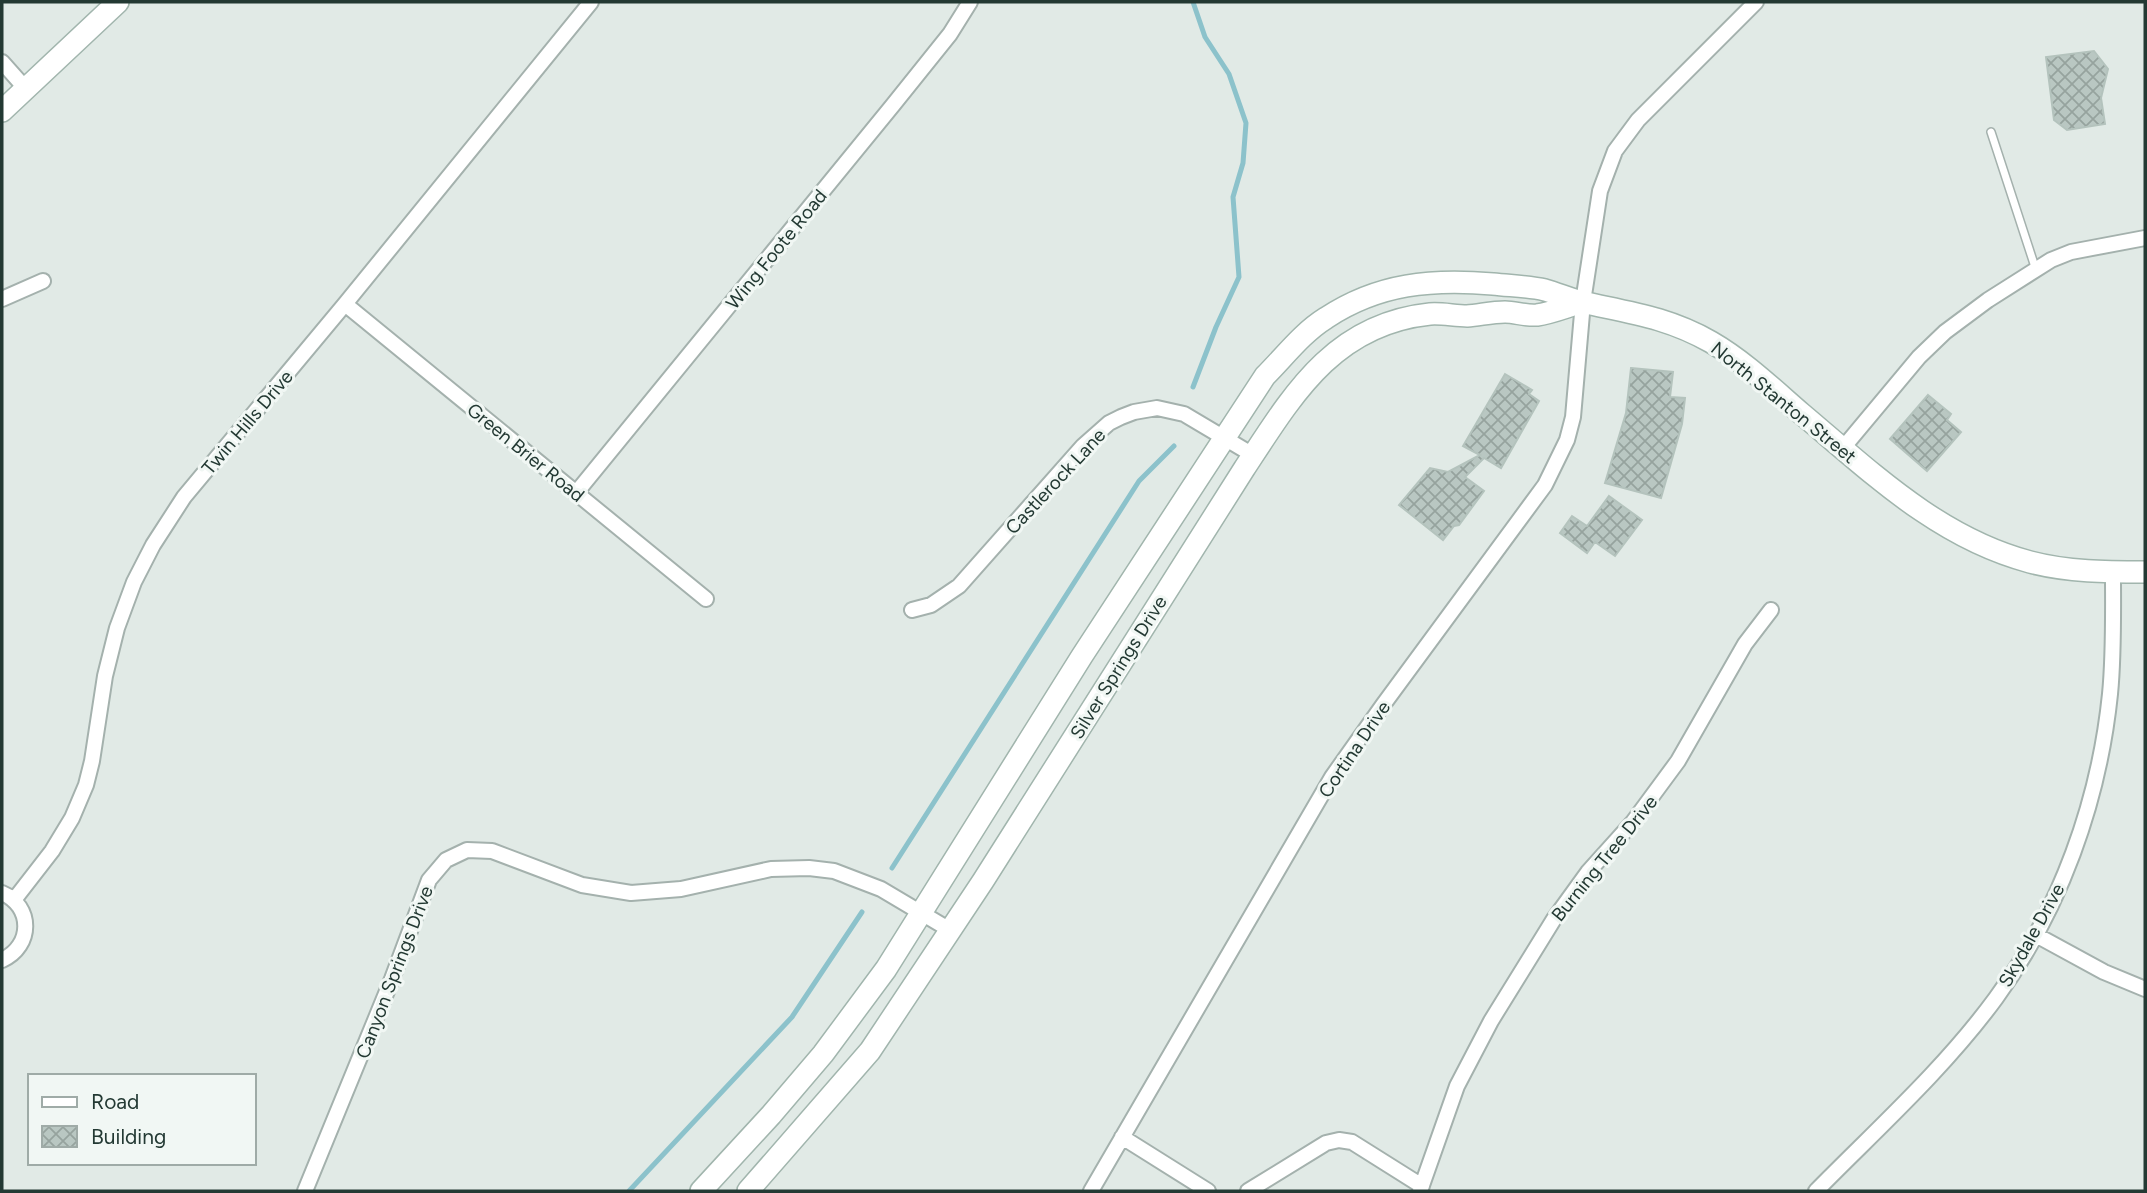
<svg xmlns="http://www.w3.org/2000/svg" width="2147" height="1193" font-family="Figtree,sans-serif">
<defs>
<pattern id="building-cross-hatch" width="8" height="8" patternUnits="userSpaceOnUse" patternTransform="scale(1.75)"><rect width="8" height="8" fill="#b9c7c2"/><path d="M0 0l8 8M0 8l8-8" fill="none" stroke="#96a39e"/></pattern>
</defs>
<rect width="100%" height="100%" fill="#e1eae6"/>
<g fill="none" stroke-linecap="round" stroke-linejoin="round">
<path stroke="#8cc2cb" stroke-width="5" d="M1193 2 1205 37 1229 74 1246 123 1243 163 1233 197 1239 277 1216 327 1193 387
M892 868 1139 481 1174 446
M629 1191 792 1017 862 912"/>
</g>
<path fill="url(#building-cross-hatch)" stroke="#b4c3bd" stroke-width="2" d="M2094 51 2108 69 2101 98 2105 124 2067 130 2054 120 2046 57Z
M1631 368 1673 372 1670 397 1685 398 1682 424 1661 498 1605 483 1626 413Z
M1505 374 1532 390 1529 394 1539 401 1501 468 1484 458 1465 477 1484 491 1459 525 1454 526 1443 540 1399 505 1430 468 1448 472 1480 455 1463 446Z
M1928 395 1951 414 1947 420 1961 432 1927 471 1890 439Z
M1609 496 1642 520 1615 556 1595 542 1587 553 1560 533 1572 516 1587 526Z"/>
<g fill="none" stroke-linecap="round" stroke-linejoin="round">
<defs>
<path id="lane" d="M1991 132 2036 270"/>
<path id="street" d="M2 62 26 89
M2 299 43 281
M345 304 706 599
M1843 448 1919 357 1945 332 1988 300 2051 260 2071 252 2145 238
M576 493 893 105 950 34 970 2
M912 610 931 605 959 586 1083 446 1109 423 1121 417 1134 412 1157 408 1184 414 1253 455
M2 893C33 906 33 946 2 960
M14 900 52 851 72 818 86 785 92 761 105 676 117 628 134 582 153 545 184 497 345 304 591 2
M2036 935 2104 972 2145 989
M1122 1137 1208 1191
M305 1191 392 979 429 880 446 860 467 850 492 851 582 885 631 893 681 889 771 869 809 868 834 871 881 889 950 930
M1091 1191 1332 777 1383 705 1545 485 1567 440 1573 417 1583 302 1600 191 1615 151 1638 120 1756 2
M1248 1191 1326 1143 1339 1140 1352 1142 1422 1186
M1420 1191 1457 1086 1491 1021 1554 919 1588 872 1633 822 1678 761 1745 644 1771 610
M1816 1191C1877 1129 1944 1069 1996 998 2060 910 2099 802 2110 694 2114 654 2113 613 2113 572"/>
<path id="secondary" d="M2 111 118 2
M701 1191 771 1115 823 1054 886 969 1082 656 1265 376C1285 356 1302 333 1326 318 1379 283 1432 279 1493 284 1510 286 1528 286 1545 290 1559 294 1572 300 1586 303 1632 313 1669 318 1711 342 1744 361 1773 389 1802 414 1872 473 1939 538 2030 562 2068 572 2107 572 2145 572
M748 1191 870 1051 983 881 1244 469C1292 396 1333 324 1430 314 1442 313 1455 316 1467 316 1480 315 1492 312 1505 312 1515 312 1526 316 1537 315 1552 313 1568 306 1583 302"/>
</defs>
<use href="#lane" stroke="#a4b1ad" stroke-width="10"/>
<use href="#street" stroke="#a4b1ad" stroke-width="18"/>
<use href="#secondary" stroke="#a1b5ad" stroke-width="24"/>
<use href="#lane" stroke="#fff" stroke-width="7"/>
<use href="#street" stroke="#fff" stroke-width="14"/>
<use href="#secondary" stroke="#fff" stroke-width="21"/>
</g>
<g text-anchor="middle" stroke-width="6" stroke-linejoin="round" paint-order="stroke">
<g font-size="19" fill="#233933" stroke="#f1f7f4">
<text transform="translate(776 249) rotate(-51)" y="7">Wing Foote Road</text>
<text transform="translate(1784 402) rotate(39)" y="7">North Stanton Street</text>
<text transform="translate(247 422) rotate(-50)" y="7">Twin Hills Drive</text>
<text transform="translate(526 452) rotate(39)" y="7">Green Brier Road</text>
<text transform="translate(1055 481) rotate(-47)" y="7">Castlerock Lane</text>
<text transform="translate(1118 667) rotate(-58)" y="7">Silver Springs Drive</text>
<text transform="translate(1354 749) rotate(-56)" y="7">Cortina Drive</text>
<text transform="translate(1604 858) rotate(-51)" y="7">Burning Tree Drive</text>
<text transform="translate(2031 935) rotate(-61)" y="7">Skydale Drive</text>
<text transform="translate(394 972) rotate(-69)" y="7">Canyon Springs Drive</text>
</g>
</g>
<rect width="2147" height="1193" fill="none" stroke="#233933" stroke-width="7"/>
<rect x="28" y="1074" width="228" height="91" fill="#f1f7f4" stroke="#9faba7" stroke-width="2"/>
<rect x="42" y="1097" width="35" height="10" fill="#ffffff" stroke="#9faba7" stroke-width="2"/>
<text x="91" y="1109" font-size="21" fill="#233933">Road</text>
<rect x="42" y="1126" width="35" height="21" fill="url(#building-cross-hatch)" stroke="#9faba7" stroke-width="2"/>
<text x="91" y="1144" font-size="21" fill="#233933">Building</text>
</svg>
